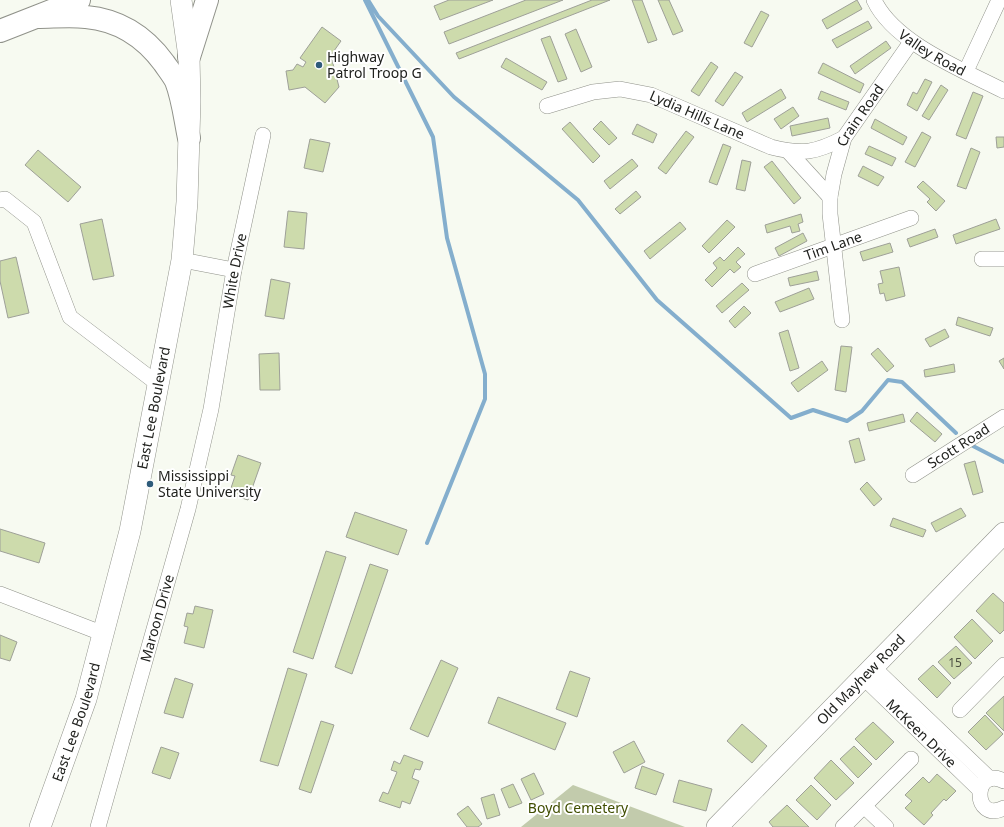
<svg xmlns="http://www.w3.org/2000/svg" width="1004" height="827" font-family="'Noto Sans',sans-serif">
<rect width="100%" height="100%" fill="#f7faf1"/>
<path fill="#c2cbac" d="M573 785 685 827H521Z"/>
<g fill="none" stroke-linecap="round" stroke-linejoin="round">
<path stroke="#84aecd" stroke-width="4" d="M365 0 433 137 447 238 485 374V399L427 543
M368 0 378 16 454 97 578 200 657 300 791 418 813 410 847 421 862 411 888 380 902 382 956 433
M973 446 1004 462"/>
</g>
<path fill="#cddbac" stroke="#9ea098" d="M449 0H493L440 20 434 6Z
M526 0H563L449 44 444 32Z
M592 0H610L459 59 456 53Z
M632 0H642L657 40 648 43Z
M658 0H669L683 31 673 35Z
M857 0 862 9 827 29 822 20Z
M761 11 769 15 752 47 744 43Z
M868 21 872 28 837 48 832 40Z
M322 27 341 41 329 58 332 60 339 87 325 103 305 87 289 90 286 71 293 70 297 64 303 67 306 62 300 58Z
M576 29 592 67 581 72 565 34Z
M550 36 567 79 558 82 541 39Z
M886 41 891 48 855 74 850 66Z
M506 58 547 82 542 90 501 67Z
M711 62 718 67 699 96 691 91Z
M823 63 864 84 860 93 818 73Z
M735 72 743 77 723 106 715 101Z
M925 79 932 82 917 111 907 105 913 92 917 94Z
M941 85 948 90 929 120 922 116Z
M781 89 786 98 747 122 742 113Z
M821 91 849 102 846 110 818 99Z
M973 92 983 96 966 139 956 135Z
M793 107 799 116 781 129 774 119Z
M828 118 830 128 792 136 790 126Z
M875 119 907 137 903 145 871 128Z
M601 121 617 138 609 145 593 129Z
M570 122 600 156 593 163 562 129Z
M637 124 657 134 653 143 632 134Z
M686 131 694 137 666 174 658 168Z
M922 132 931 137 915 167 905 162Z
M996 137H1004V147L997 148Z
M310 139 330 143 323 172 304 168Z
M723 144 731 147 717 185 709 182Z
M869 146 896 158 892 166 865 154Z
M971 148 980 152 966 189 957 186Z
M38 150 81 187 68 202 25 165Z
M632 159 638 166 610 189 604 181Z
M742 160 751 162 745 191 736 189Z
M772 161 801 198 794 204 764 167Z
M863 166 884 177 878 186 858 176Z
M923 181 945 201 936 211 927 202 930 199 917 187Z
M636 191 641 197 620 214 615 209Z
M288 211 307 213 304 249 284 247Z
M801 214 803 222 798 224 800 231 792 233 790 226 767 233 765 225Z
M102 219 114 276 93 280 80 224Z
M996 219 1000 229 956 244 953 235Z
M727 220 735 227 709 253 702 246Z
M680 222 686 229 650 259 644 251Z
M935 229 938 237 910 247 907 239Z
M803 233 807 241 779 256 775 248Z
M890 243 893 252 863 261 860 252Z
M738 247 745 254 736 262 741 267 734 273 730 269 712 287 705 280 717 268 713 263 720 257 724 261Z
M16 257 29 313 8 318 0 281V261Z
M899 267 905 296 886 301 884 293 880 294 878 284 883 283 880 271Z
M817 271 819 280 790 286 788 278Z
M271 279 290 283 284 319 265 316Z
M742 283 749 290 722 313 716 306Z
M809 288 814 299 780 312 775 302Z
M744 306 751 313 735 328 729 321Z
M958 317 993 328 990 336 956 325Z
M945 329 949 337 930 347 925 339Z
M788 330 799 368 790 371 779 333Z
M841 346 852 347 846 392 835 390Z
M878 348 894 366 887 372 871 354Z
M279 353 280 390H260L259 354Z
M1004 358V369L999 361Z
M822 361 828 370 798 392 791 383Z
M954 364 955 372 925 377 924 370Z
M917 412 942 434 935 442 910 421Z
M903 414 905 422 869 431 867 423Z
M859 438 865 460 855 463 849 441Z
M238 455 261 463 248 500 229 494 235 476 231 475Z
M975 461 983 492 973 495 964 464Z
M867 482 882 499 874 506 860 489Z
M961 508 966 516 936 532 931 523Z
M355 512 407 530 398 555 346 537Z
M893 518 926 530 923 537 890 526Z
M0 529 45 543 39 563 0 551Z
M326 551 346 557 313 659 293 652Z
M370 564 388 570 352 674 335 667Z
M993 593 1004 603V630L1000 634 976 611Z
M195 606 213 610 204 648 184 643 188 627 184 626 187 613 193 614Z
M972 619 993 641 975 659 954 637Z
M0 635 17 642 10 661 0 658Z
M956 646 972 663 954 679 938 662Z
M441 660 458 668 428 737 410 729Z
M933 665 951 683 937 698 918 679Z
M288 668 307 674 278 766 260 761Z
M570 671 590 678 577 717 556 709Z
M175 678 193 684 183 718 164 713Z
M1004 696V731L986 713Z
M498 697 566 723 555 750 488 723Z
M985 715 1003 734 986 750 968 732Z
M321 721 334 725 311 793 299 789Z
M873 722 894 742 876 760 855 739Z
M742 724 767 746 752 763 727 741Z
M634 741 645 762 624 773 613 752Z
M854 746 872 764 858 778 840 759Z
M161 747 179 753 170 779 152 773Z
M404 755 423 762 420 770 415 769 412 778 419 781 410 804 402 801 400 808 379 801 383 792 388 794 397 772 391 770 394 761 400 764Z
M831 760 854 783 836 800 814 778Z
M642 766 664 774 656 795 635 788Z
M534 773 544 794 531 800 521 779Z
M937 774 956 791 946 801 944 799 931 813 933 815 924 825 905 808 912 801 905 795 923 777 929 783Z
M679 780 712 789 706 811 673 802Z
M513 784 522 803 509 808 501 789Z
M811 785 831 805 817 820 796 800Z
M494 794 500 815 487 819 481 798Z
M787 805 809 827H773L769 822Z
M468 806 482 824 478 827H467L457 814Z"/>
<g fill="none" stroke-linecap="round" stroke-linejoin="round">
<defs>
<g id="street">
<path id="s1" d="M874 0C894 43 963 70 1004 91"/>
<path d="M966 71 999 0"/>
<path id="s2" d="M547 106 593 92 620 89 651 95 771 147C802 155 815 153 844 138"/>
<path d="M788 151 830 197"/>
<path d="M0 200 5 199 34 222 70 317 158 384"/>
<path d="M982 259H1004"/>
<path d="M182 260 234 270"/>
<path id="s3" d="M755 274 911 218"/>
<path id="s4" d="M842 320 830 214V197L834 174 844 138 911 42"/>
<path id="s5" d="M913 475 1004 417"/>
<path d="M0 594 104 634"/>
<path d="M873 667 990 779"/>
<path id="s6" d="M863 677 980 790"/>
<path d="M960 710 1004 665"/>
<path d="M1004 781C972 765 972 824 1004 808"/>
<path d="M864 806 886 827"/>
<path id="s7" d="M98 827 188 509 211 409 234 270 263 135"/>
<path d="M843 827 911 759"/>
</g>
<g id="secondary">
<path id="s8" d="M40 827 86 699 130 531 182 260 187 202 190 101 189 57 181 0"/>
<path id="s9" d="M717 827 1004 533"/>
</g>
<path id="primary" d="M37 17C53 17 70 15 86 17 119 20 145 37 164 63 168 69 173 75 176 81 183 99 185 119 189 138
M0 31 79 0
M189 57 207 0"/>
</defs>
<use href="#street" stroke="#90928a" stroke-width="16"/>
<use href="#secondary" stroke="#90928a" stroke-width="22"/>
<use href="#primary" stroke="#90928a" stroke-width="24"/>
<use href="#street" stroke="#fff" stroke-width="15"/>
<use href="#secondary" stroke="#fff" stroke-width="21"/>
<use href="#primary" stroke="#fff" stroke-width="22"/>
</g>
<g fill="#2e5b7a" stroke="#fff" stroke-width="1.5">
<circle cx="319" cy="65" r="4"/>
<circle cx="150" cy="484" r="4"/>
</g>
<g text-anchor="middle" stroke-width="4" stroke-linejoin="round" paint-order="stroke">
<g font-size="12" fill="#4c5042">
<text x="955" y="667">15</text>
</g>
<g font-size="14" fill="#21221f" stroke="#fff">
<text dy="5" stroke="none"><textPath href="#s1" startOffset="80">Valley Road</textPath></text>
<text dy="5" stroke="none"><textPath href="#s2" startOffset="157">Lydia Hills Lane</textPath></text>
<text dy="5" stroke="none"><textPath href="#s4" startOffset="212">Crain Road</textPath></text>
<text dy="5" stroke="none"><textPath href="#s3" startOffset="83">Tim Lane</textPath></text>
<text dy="5" stroke="none"><textPath href="#s7" startOffset="573">White Drive</textPath></text>
<text dy="5" stroke="none"><textPath href="#s8" startOffset="435">East Lee Boulevard</textPath></text>
<text dy="5" stroke="none"><textPath href="#s5" startOffset="54">Scott Road</textPath></text>
<text dy="5" stroke="none"><textPath href="#s7" startOffset="217">Maroon Drive</textPath></text>
<text dy="5" stroke="none"><textPath href="#s9" startOffset="206">Old Mayhew Road</textPath></text>
<text dy="5" stroke="none"><textPath href="#s8" startOffset="111">East Lee Boulevard</textPath></text>
<text dy="5" stroke="none"><textPath href="#s6" startOffset="81">McKeen Drive</textPath></text>
</g>
<g font-size="14" fill="#21221f" stroke="#fff" text-anchor="start">
<text x="327" y="62">Highway<tspan x="327" dy="16">Patrol Troop G</tspan></text>
<text x="158" y="481">Mississippi<tspan x="158" dy="16">State University</tspan></text>
</g>
<g font-size="14" fill="#404e01" stroke="#fff">
<text x="578" y="813">Boyd Cemetery</text>
</g>
</g>
</svg>
